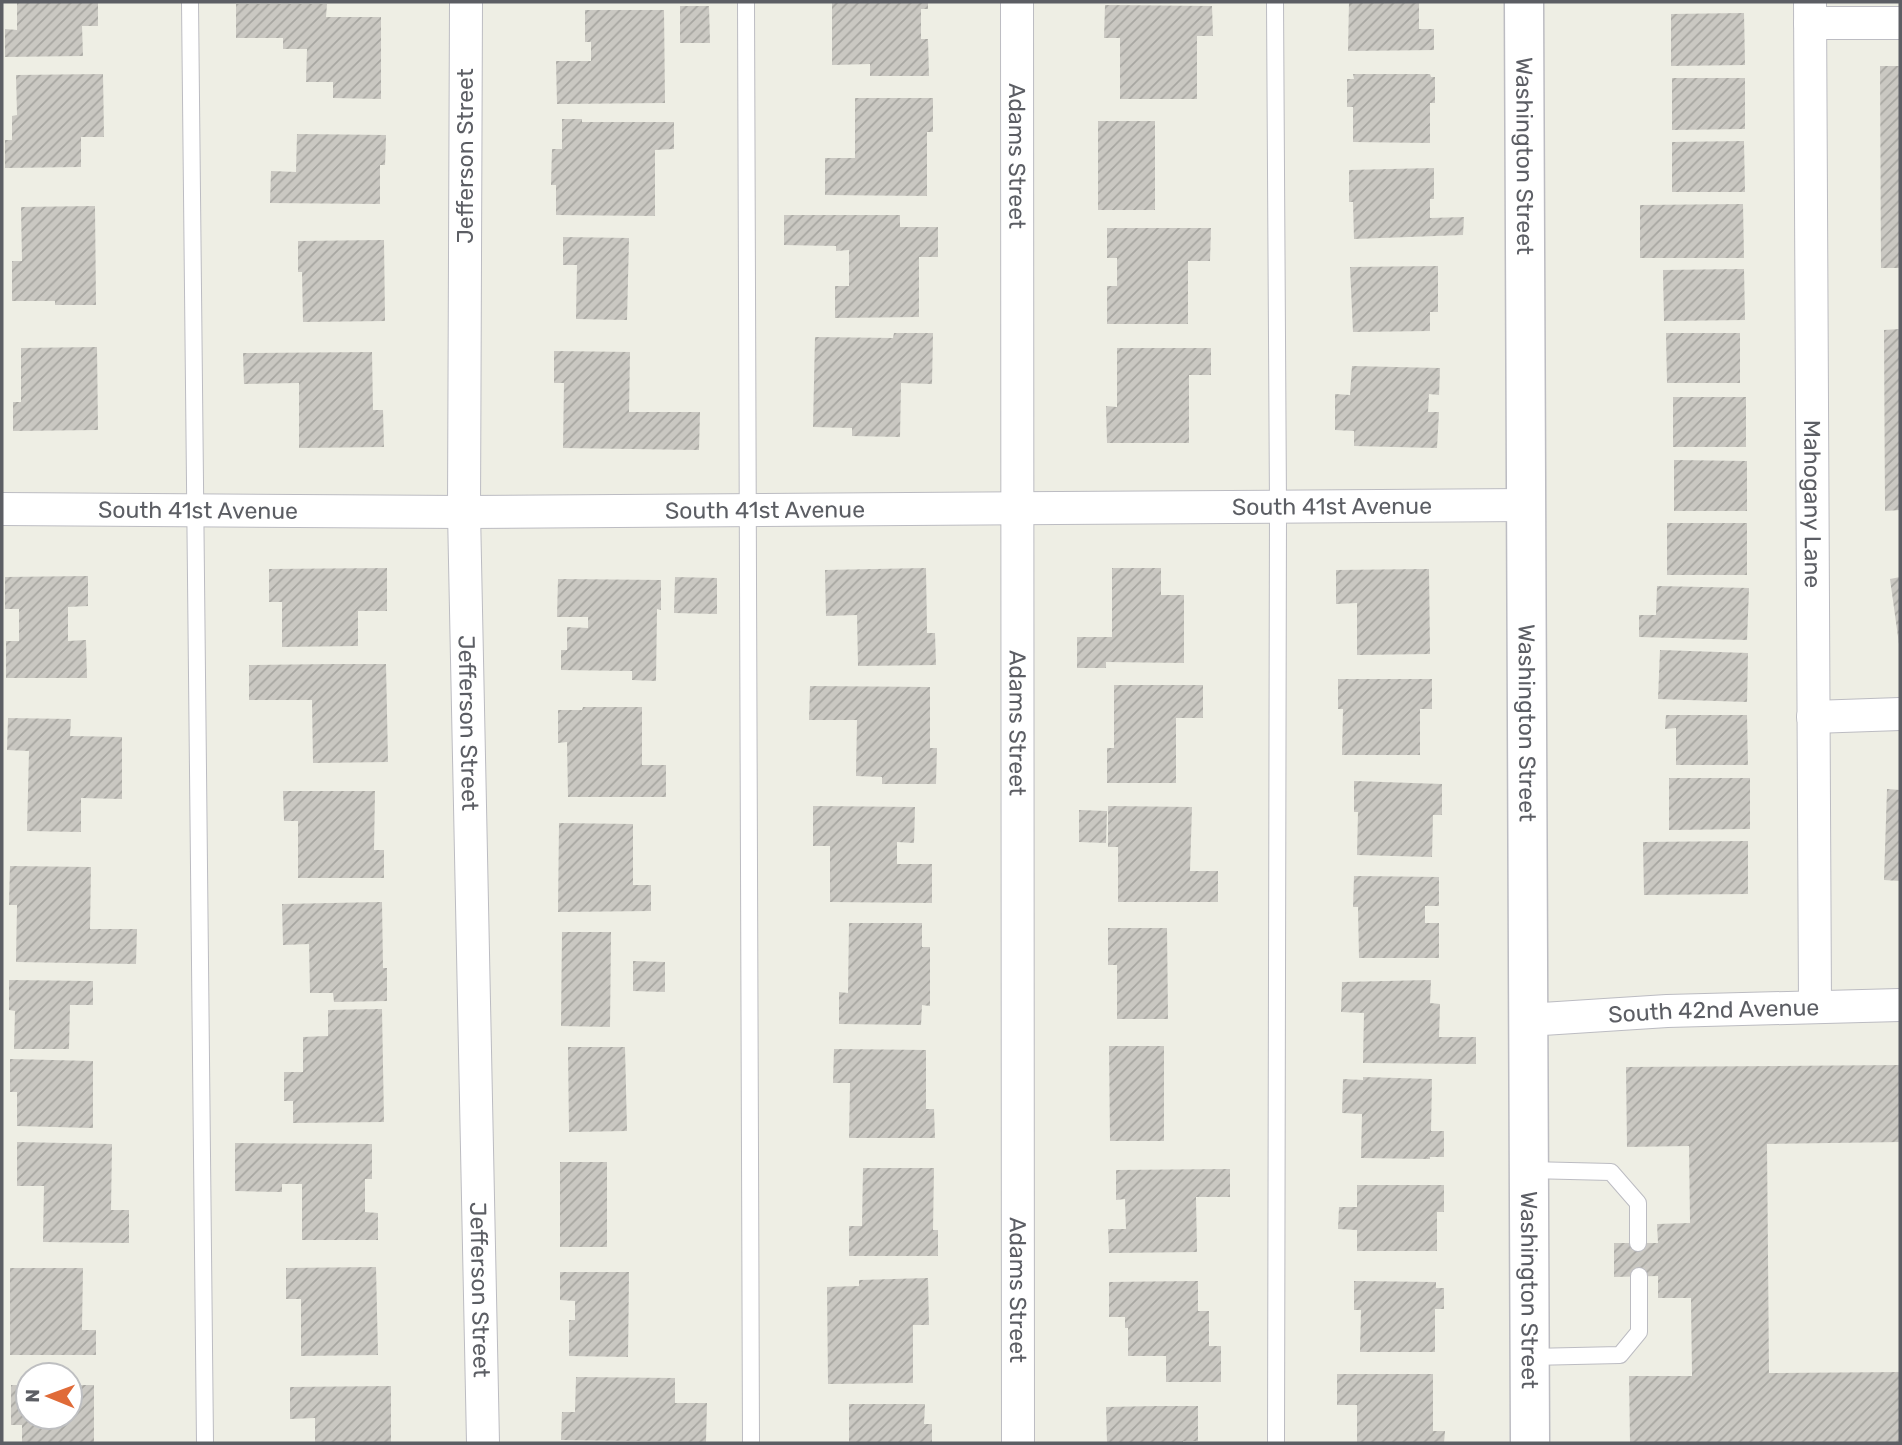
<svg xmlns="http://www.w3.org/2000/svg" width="1902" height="1445" font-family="Rubik,sans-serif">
<defs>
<pattern id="building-hatch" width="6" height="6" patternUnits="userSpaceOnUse" patternTransform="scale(1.75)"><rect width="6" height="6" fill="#cac8c2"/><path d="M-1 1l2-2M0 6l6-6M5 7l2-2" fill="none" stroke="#a7a6a1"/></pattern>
</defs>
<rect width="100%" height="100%" fill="#eeeee4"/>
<path fill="url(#building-hatch)" d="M17 2H98V26H82L83 56 5 57V29L17 30Z
M832 2H928V9H921V39H928L929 76H870V64L832 65Z
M1349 2H1419V29H1434V50L1348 51Z
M236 4H327L326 17H381V99L333 98V82H306L307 49H283V38H236Z
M1105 5 1212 6 1213 36H1197V99H1120V38H1104Z
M680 6H709L710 43H680Z
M585 10H664L665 103 557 104 556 61H591V42H585Z
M1744 13 1745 65 1671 66V14Z
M1880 66H1900V268H1881Z
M103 74 104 137H81V167L5 168V140H12V116L17 115 16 75Z
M1353 74H1430L1431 77H1435V103H1430V143L1353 142V107H1347V79H1354Z
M1672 78H1745V129L1672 130Z
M855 98H933V132H927V196L825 195V158H855Z
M562 119H582V122H674V149L655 150V216L556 215V185H551L552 149H562Z
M1098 121H1155V210H1098Z
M297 134 386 135 385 165H380V204L270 203 271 171 296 172Z
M1744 141 1745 192H1672V142Z
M1434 168V199H1430V218L1464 217 1463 235 1354 239 1353 202H1349V170Z
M1743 204 1744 258H1640V205Z
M95 206 96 305H55V301H12V261H22L21 207Z
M784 215H900V227H938V257H919V317L835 318V286H849V250L836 251V246L784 245Z
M1107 228H1211L1210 261H1188V324H1107V286H1117V258H1107Z
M563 237 629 238 627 320 576 319 577 265H563Z
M384 240 385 321 303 322 302 272H298V241Z
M1438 266V312H1430V331L1353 332 1350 267Z
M1744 269 1745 320 1664 321 1663 270Z
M1900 329V510L1885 511 1884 330Z
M894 333H933L932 384 901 383 900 437 852 436V428L813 427 815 337 893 338Z
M1666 333H1740V383H1667Z
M97 347 98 430 13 431V402H21V348Z
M1117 348H1211V375H1189V443H1107L1106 406 1117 407Z
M554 351 630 352 629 412H700L699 450 563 448 564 383H554Z
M372 352 373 410H383L384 447 299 448V383L244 384 243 353Z
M1352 366 1440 368 1439 395 1429 394 1428 412H1439L1437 448 1354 446V431L1335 430V394L1350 395Z
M1673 397H1746V447H1673Z
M1674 460 1747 461V511H1674Z
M1667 523H1747V575H1667Z
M387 568V611H358V646L282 647V602H269V569Z
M926 568 927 633H935L936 665 858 666 857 615 826 616 825 570Z
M1112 568H1161V595H1184V663L1106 662V668H1077V637H1112Z
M1429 569 1430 654 1357 655V603L1336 604V570Z
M88 576V606L68 607V641L86 640 87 678H6V641H19V609H5V577Z
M675 577 717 578V614L674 613Z
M1900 577V644H1899L1890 579Z
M558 579 661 580V610L657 609 656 681 632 680V671L561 670V650H567V627L588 628V617H557Z
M1657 586 1749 588 1747 640 1639 637V615H1656Z
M1660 650 1748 653 1747 702 1658 699Z
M334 664H386L388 762 313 763 312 700H249V665Z
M1338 679H1432V709H1420V755H1342L1343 709H1338Z
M1114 685H1203V718H1176V783H1107V748H1114Z
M810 686 930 687V748H937L936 784H882V777L856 776 857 720H809Z
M583 707H642V765H666V797H568L567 742 558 743V710H582Z
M1666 715H1747L1748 765H1676V728L1665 729Z
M8 718 71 719 70 736 122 737V799L81 798V832L27 831 29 751 7 750Z
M1669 778H1750V829L1669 830Z
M1354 781 1442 784V815H1433L1432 857 1357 855 1358 812H1354Z
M1887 789 1900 790V881L1884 880Z
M283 791H375L374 850H384V878H298V821H284Z
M813 806 915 807 914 843 897 842V864H932V903L830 902V846H813Z
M1108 806 1192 807 1190 871H1218V902H1118V847H1108Z
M1079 810 1107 811 1106 843 1079 842Z
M559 823 633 824V885H651V911L558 912Z
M1748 841V894L1644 895 1643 842Z
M10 866 91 867 90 929H137L136 964 16 962 17 905H9Z
M1354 876 1439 877V906H1425V923H1439V958H1359L1358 907H1353Z
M382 902 383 968H387V1001L334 1002 333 993H310L309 944 283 945 282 904Z
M849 923H922V947H930V1006L922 1005 921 1025 839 1024V992L848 993Z
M1108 928H1167L1168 1019H1117V965H1108Z
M562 932H611L610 1027 561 1026Z
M633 961 665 962V992L633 991Z
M9 980 93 981V1005H70L69 1049H14L15 1011 9 1010Z
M1431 980 1430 1003 1440 1004 1439 1037H1476V1064L1363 1063 1364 1013 1341 1012 1342 982Z
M382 1009 384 1122 293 1123V1101H284V1072H303V1037L328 1036V1010Z
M1109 1046H1164V1141H1110Z
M568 1047H625L627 1131 569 1132Z
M834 1049 926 1050V1109H934L935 1138H849L850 1083H833Z
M10 1059 93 1061V1128L17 1126V1092H10Z
M1900 1065V1142L1767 1144 1769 1373 1900 1372V1443H1630L1629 1376H1692L1691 1298H1658V1276L1614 1277V1243H1658L1657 1224 1690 1223 1689 1146 1627 1147 1626 1067Z
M1363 1077 1432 1079 1431 1131H1444V1157H1430V1159L1361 1158 1362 1114 1342 1113 1343 1079 1363 1080Z
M17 1142 112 1144 111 1210H129V1243L43 1242 44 1186H17Z
M235 1143 372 1144V1179H365V1212L378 1213V1240H302V1184H282V1192L235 1191Z
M560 1162H607V1247H560Z
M863 1168H934L933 1230H938V1256H849V1226H862Z
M1230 1169V1197H1196L1197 1252 1109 1253 1108 1229H1126L1125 1199 1116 1200V1170Z
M1357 1185H1444V1212H1437V1251H1357V1230L1338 1229 1339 1207H1357Z
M376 1267 378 1355 301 1356V1299H286V1268Z
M10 1268H83L82 1330H96V1355H10Z
M560 1272H629L628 1357 569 1356V1320H575V1301L560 1300Z
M928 1278 929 1325H913V1383L828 1384 827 1287 859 1286V1280Z
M1198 1281V1311H1209V1346H1221V1382H1166V1356H1128V1328H1125V1317H1109V1282Z
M1354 1281 1436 1282V1288H1444V1309H1435V1352H1360L1361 1310H1354Z
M1337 1374H1433V1431H1445L1444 1443H1357V1405H1337Z
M576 1377 675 1378V1403H707L706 1442 561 1440 562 1412H575Z
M11 1385H28V1417H70V1385H94V1443H22V1425H11Z
M391 1386V1443H315V1418L290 1419V1387Z
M849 1404H925L924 1424H932V1443H849Z
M1157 1406H1198V1441H1183V1443H1107L1106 1407Z"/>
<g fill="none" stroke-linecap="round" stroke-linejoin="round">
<defs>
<path id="service" d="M190 2 205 1443
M746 2 751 1443
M1275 2 1278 507 1276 1443
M1529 1170 1611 1172 1638 1203V1243
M1530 1357 1620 1355 1639 1332V1276"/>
<g id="minor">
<path id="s1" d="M466 2 464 512 483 1443"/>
<path id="s2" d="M1017 2 1018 1443"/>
<path id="s3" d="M1810 2 1815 1006"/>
<path d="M1810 23H1900"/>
<path id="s4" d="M2 509 464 512 1527 505"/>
<path d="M1813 717 1900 714"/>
<path id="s5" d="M1527 1020 1667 1011 1900 1005"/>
</g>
<g id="tertiary">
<path id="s6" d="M1524 2 1530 1443"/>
</g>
</defs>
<use href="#service" stroke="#bcbcc2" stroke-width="18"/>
<use href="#minor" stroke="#bcbcc2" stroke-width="34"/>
<use href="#tertiary" stroke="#bcbcc2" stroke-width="41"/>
<use href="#service" stroke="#fff" stroke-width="16"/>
<use href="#minor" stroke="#fff" stroke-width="32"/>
<use href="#tertiary" stroke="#fff" stroke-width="38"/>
</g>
<g text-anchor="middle" stroke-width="6" stroke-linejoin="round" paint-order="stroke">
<g font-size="23" fill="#5c5e64" stroke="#fff">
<text transform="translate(465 156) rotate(-90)" y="8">Jefferson Street</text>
<text dy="8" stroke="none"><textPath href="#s2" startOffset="154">Adams Street</textPath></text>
<text dy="8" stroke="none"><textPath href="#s6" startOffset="154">Washington Street</textPath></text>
<text dy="8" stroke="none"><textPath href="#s3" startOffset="502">Mahogany Lane</textPath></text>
<text dy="8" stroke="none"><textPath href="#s4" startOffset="1330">South 41st Avenue</textPath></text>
<text dy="8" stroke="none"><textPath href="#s4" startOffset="196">South 41st Avenue</textPath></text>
<text dy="8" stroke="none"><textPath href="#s4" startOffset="763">South 41st Avenue</textPath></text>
<text dy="8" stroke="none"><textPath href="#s2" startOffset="721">Adams Street</textPath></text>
<text dy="8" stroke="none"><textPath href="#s1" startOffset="721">Jefferson Street</textPath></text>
<text dy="8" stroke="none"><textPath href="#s6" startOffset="721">Washington Street</textPath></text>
<text dy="8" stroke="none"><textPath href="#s5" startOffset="187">South 42nd Avenue</textPath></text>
<text dy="8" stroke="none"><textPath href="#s1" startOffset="1288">Jefferson Street</textPath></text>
<text dy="8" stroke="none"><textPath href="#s2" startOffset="1288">Adams Street</textPath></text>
<text dy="8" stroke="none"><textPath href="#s6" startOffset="1288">Washington Street</textPath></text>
</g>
</g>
<rect width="1902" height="1445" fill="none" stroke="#5c5e64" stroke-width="7"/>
<g transform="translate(49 1396) rotate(271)"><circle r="33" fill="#ffffff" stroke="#bebfc1" stroke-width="2"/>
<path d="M0-5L12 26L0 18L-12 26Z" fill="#e06b38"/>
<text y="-10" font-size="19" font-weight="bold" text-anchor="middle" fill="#5c5e64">N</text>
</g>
</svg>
